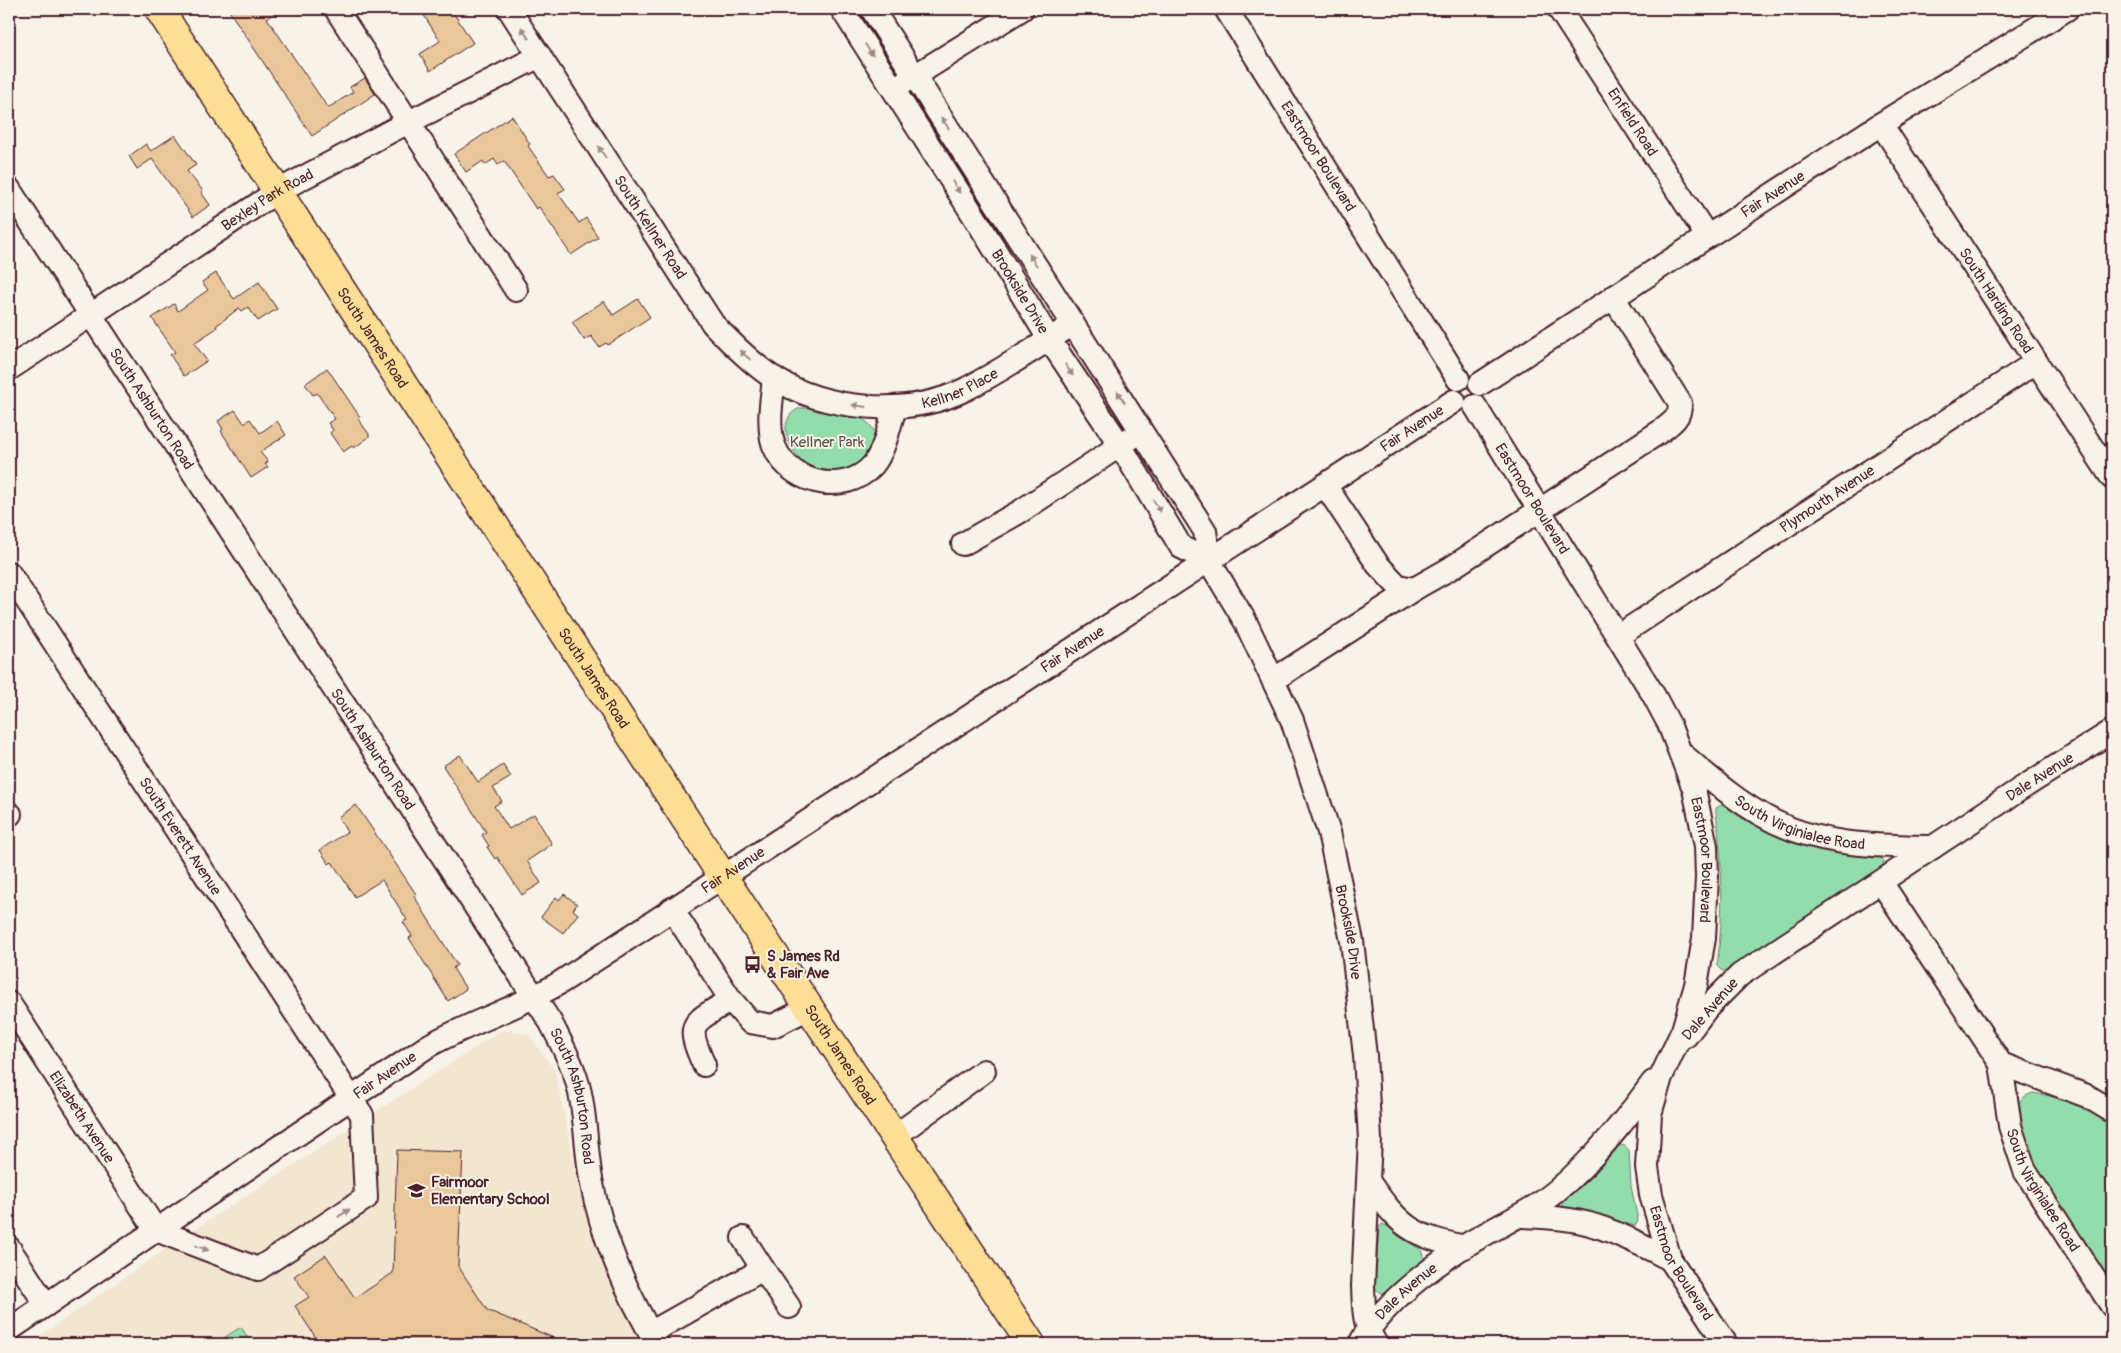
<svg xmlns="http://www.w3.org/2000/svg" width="2121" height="1353" font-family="Pangolin,sans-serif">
<rect width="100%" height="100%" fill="#f7f3e8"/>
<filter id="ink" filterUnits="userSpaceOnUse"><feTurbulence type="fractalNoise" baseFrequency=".02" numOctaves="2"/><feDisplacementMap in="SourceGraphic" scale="10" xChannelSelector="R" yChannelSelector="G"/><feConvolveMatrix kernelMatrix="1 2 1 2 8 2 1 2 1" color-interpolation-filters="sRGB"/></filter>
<g filter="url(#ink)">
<path fill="#f3e6d1" d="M2000 9H2028L2008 21Z
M502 1030 528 1034 555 1071 589 1231 628 1317 643 1344H28L198 1227Z"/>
<path fill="#93ddac" stroke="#6e7e6c" d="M801 408H811L862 419C901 439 843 494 803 461 794 454 788 443 786 432 785 421 790 411 801 408Z
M1723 804 1728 805C1763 825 1795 845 1835 852 1848 854 1876 850 1884 861L1883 867 1730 971H1722L1717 966C1724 911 1723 866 1716 812V808Z
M2032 1093C2062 1097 2088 1106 2112 1125V1286L2037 1172 2027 1151 2017 1109 2020 1101 2024 1097Z
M1619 1145 1625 1146 1629 1150 1631 1186 1638 1220 1635 1226 1598 1215 1567 1209 1562 1205 1564 1199 1592 1176Z
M1382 1224 1387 1226 1398 1236 1422 1250 1424 1256 1423 1262 1412 1268 1388 1293C1382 1294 1378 1292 1375 1287L1379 1227Z
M241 1327 252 1344H214Z"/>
<path fill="#e9c79b" stroke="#4a1f2b" d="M228 9H281L267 18 328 108 353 92 350 87 365 78 375 94 312 136Z
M420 9H451L473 43 430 71 420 54 440 41Z
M512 116 530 144 528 146 549 176 554 174 565 189 558 193 579 223 586 218 598 237 571 255 539 207 536 209 504 161 498 165 494 159 485 165 483 161 466 172 454 154Z
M175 135 196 165 187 171 203 191 201 192 210 205 193 217 152 159 137 169 129 156 146 144 151 151Z
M216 273 234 299 259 282 277 309 258 321 248 307 242 311 239 308 216 326 217 328 194 343 207 361 184 376 170 355 175 352 152 318 174 304 178 311 208 290 202 282Z
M638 299 650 317 608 345 606 343 599 347 591 336 584 340 572 322 604 301 613 315Z
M327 368 360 417 358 419 369 434V437L354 448 352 446 343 452 330 433 333 430 328 423 335 419 317 393 313 395 305 384Z
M235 410 244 423 250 419 260 433 277 421 286 435 260 452 268 462 265 464 268 467 251 478 221 431 223 429 218 421Z
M460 755 478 782 503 765 511 777 493 788 502 801 494 806 509 829 534 814 552 844 527 861 541 883 522 895 497 857 495 859 487 847 489 846 482 835 486 832 443 766Z
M356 805 416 894 414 896 457 965 453 968 466 989 448 1001 409 938 412 936 403 922 407 920 382 880 355 897 332 862 329 864 320 850 347 832 338 817Z
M564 894 577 904 573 910 578 914 563 933 541 917 556 897 559 900Z
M397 1150 463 1152 458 1266 487 1310 568 1344H320L295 1306 309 1297 294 1276 326 1255 355 1298 393 1273Z"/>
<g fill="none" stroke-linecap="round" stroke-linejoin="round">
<defs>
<g id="minor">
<path d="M336 9 516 290"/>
<path id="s1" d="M509 9 713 324C731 343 750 362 772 377 826 411 908 418 966 389 1003 370 1039 346 1073 324"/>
<path id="s2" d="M842 9 981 227 1049 339 1120 445 1181 547 1209 561"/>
<path id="s3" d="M872 9 1205 531 1209 561 1245 621 1292 720 1329 832 1352 941 1365 1056 1370 1139 1363 1286C1364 1309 1363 1324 1376 1344"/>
<path id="s4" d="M1226 9 1458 379"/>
<path id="s5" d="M1559 9 1707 236"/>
<path d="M903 83 1022 9"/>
<path id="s6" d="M1881 124 2112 478"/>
<path id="s7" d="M9 189 551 1023C562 1045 575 1068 580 1093 586 1121 586 1151 591 1179 601 1236 628 1296 657 1344"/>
<path id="s8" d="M9 369 278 191 393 130 540 56"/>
<path d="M774 378C772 398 768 419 772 439 782 482 843 499 873 465 885 450 889 426 895 408"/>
<path id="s9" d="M1480 384 1881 124 2067 9"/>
<path id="s10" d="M1475 406 1653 694 1669 724 1694 789 1706 846 1707 877 1704 938 1696 985 1683 1030 1661 1077 1650 1114 1647 1167 1651 1195 1670 1259 1726 1344"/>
<path d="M1325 485 1378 565 1398 586 1414 589 1451 568 1661 431C1672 423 1681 417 1680 403L1613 297"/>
<path d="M963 544 1021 511 1131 438"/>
<path id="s11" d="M9 573 362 1115 366 1198 258 1269 156 1230 9 1003"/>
<path id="s12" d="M1618 636 2036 362"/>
<path d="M1273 680 1414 589"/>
<path id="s13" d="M1683 755C1708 776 1733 799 1762 815 1814 846 1874 846 1933 847"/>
<path d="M9 814H10"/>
<path d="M1881 882 2001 1064 2087 1096 2112 1111"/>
<path d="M672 909 731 1000 750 1022 773 1026 811 1007"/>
<path id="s14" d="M1686 1036 1707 1008 1740 975 2019 790 2112 731"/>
<path id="s15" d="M2001 1064 2010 1126 2025 1171 2112 1306"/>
<path d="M704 1065C684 1021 693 1023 731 1000"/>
<path d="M895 1136 984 1071"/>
<path d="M1369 1182C1400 1227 1412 1236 1465 1247"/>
<path d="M1520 1216C1545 1217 1572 1218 1596 1226 1622 1234 1646 1247 1670 1259"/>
<path d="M743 1238 763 1269"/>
<path d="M9 1248 46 1305"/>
<path id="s16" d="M9 1330 428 1046C471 1022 519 1008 561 982L1454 401"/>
<path d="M650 1333 763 1269 789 1307"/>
<path id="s17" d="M1362 1340C1387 1298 1446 1255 1489 1232 1507 1222 1525 1213 1542 1202 1585 1171 1622 1125 1653 1082"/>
</g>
<g id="major">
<path id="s18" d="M159 9 723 877 1031 1344"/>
</g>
</defs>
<use href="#minor" stroke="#4a1f2b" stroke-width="26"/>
<use href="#major" stroke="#4a1f2b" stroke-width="31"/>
<use href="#minor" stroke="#f7f3e8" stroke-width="22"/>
<use href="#major" stroke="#fcde96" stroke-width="28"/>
</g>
<defs><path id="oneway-solid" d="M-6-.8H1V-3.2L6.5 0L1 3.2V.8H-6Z" transform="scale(1.25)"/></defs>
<g fill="#a0898a">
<use href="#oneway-solid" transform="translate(525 33) rotate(-123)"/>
<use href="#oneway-solid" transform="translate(869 50) rotate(57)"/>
<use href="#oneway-solid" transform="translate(945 123) rotate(-123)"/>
<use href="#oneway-solid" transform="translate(602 152) rotate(-123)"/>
<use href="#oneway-solid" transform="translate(956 187) rotate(58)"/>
<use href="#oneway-solid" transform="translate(1033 260) rotate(-123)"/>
<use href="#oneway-solid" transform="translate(745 355) rotate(-138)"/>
<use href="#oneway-solid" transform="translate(1069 370) rotate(56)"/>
<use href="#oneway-solid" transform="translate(1121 397) rotate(-123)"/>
<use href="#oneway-solid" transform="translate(859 406) rotate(-172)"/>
<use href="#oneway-solid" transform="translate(1157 506) rotate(59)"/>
<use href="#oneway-solid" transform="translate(344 1213) rotate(-33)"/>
<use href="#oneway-solid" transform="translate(202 1248) rotate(20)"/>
</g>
</g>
<defs>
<symbol id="bus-bare" viewBox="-9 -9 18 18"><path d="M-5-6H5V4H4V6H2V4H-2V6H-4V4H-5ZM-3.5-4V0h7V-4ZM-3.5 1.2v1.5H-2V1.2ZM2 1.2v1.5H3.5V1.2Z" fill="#4a1f2b" stroke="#f7f3e8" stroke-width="2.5" paint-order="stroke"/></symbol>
<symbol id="school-bare" viewBox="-9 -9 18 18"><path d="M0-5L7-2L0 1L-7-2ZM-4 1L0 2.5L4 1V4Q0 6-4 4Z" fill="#4a1f2b" stroke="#f7f3e8" stroke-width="2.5" paint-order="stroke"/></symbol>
</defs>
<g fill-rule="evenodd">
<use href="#bus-bare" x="740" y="952" width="25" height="25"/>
<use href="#school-bare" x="404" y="1178" width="25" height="25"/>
</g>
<g text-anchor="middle" stroke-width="4" stroke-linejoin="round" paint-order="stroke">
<g font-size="15" fill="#4a1f2b" stroke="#f7f3e8">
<text dy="5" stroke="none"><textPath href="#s5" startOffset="135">Enfield Road</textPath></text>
<text dy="5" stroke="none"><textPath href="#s4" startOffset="174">Eastmoor Boulevard</textPath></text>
<text dy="5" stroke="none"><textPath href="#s9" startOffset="349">Fair Avenue</textPath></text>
<text dy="5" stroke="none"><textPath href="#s8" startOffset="309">Bexley Park Road</textPath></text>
<text dy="5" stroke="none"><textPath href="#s1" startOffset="260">South Kellner Road</textPath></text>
<text dy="5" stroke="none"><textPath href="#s2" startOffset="334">Brookside Drive</textPath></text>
<text dy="5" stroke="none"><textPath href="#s6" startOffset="211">South Harding Road</textPath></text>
<text dy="5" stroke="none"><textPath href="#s18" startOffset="392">South James Road</textPath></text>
<text dy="5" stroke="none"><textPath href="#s1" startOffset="651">Kellner Place</textPath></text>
<text dy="5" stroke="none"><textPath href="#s7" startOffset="262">South Ashburton Road</textPath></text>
<text dy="5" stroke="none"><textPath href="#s16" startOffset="1669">Fair Avenue</textPath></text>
<text dy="5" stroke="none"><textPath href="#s10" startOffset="109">Eastmoor Boulevard</textPath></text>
<text dy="5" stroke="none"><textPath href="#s12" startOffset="250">Plymouth Avenue</textPath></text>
<text dy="5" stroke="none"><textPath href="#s16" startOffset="1264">Fair Avenue</textPath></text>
<text dy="5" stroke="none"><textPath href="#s18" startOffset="798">South James Road</textPath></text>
<text dy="5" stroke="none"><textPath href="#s7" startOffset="668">South Ashburton Road</textPath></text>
<text dy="5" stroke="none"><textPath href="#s14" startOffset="441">Dale Avenue</textPath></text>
<text dy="5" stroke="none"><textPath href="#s13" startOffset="138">South Virginialee Road</textPath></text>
<text dy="5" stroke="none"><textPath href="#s11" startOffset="314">South Everett Avenue</textPath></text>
<text dy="5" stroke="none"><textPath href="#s10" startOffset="514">Eastmoor Boulevard</textPath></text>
<text dy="5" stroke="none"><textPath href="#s16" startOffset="859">Fair Avenue</textPath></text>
<text dy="5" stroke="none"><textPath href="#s3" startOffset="1049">Brookside Drive</textPath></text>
<text transform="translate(1710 1009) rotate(-49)" y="5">Dale Avenue</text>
<text dy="5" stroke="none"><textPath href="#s18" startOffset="1248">South James Road</textPath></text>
<text dy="5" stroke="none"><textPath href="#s16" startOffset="454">Fair Avenue</textPath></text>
<text dy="5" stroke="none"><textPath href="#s7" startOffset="1072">South Ashburton Road</textPath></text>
<text transform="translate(82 1117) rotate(57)" y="5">Elizabeth Avenue</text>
<text dy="5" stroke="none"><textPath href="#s15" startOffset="135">South Virginialee Road</textPath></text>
<text dy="5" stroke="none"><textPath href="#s10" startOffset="934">Eastmoor Boulevard</textPath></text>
<text dy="5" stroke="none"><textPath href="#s17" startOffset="66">Dale Avenue</textPath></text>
</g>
<g font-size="15" fill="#5c4e4b" stroke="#f7f3e8">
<text x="827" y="447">Kellner Park</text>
</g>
<g font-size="15" font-weight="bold" fill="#4a1f2b" stroke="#f7f3e8" text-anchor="start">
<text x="767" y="961">S James Rd<tspan x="767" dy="17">&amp; Fair Ave</tspan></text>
<text x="431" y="1187">Fairmoor<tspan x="431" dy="17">Elementary School</tspan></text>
</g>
</g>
<rect width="2121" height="1353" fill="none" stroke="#f7f3e8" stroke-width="30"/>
<rect x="15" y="15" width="2091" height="1323" fill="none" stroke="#4a1f2b" stroke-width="2" filter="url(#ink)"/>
</svg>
